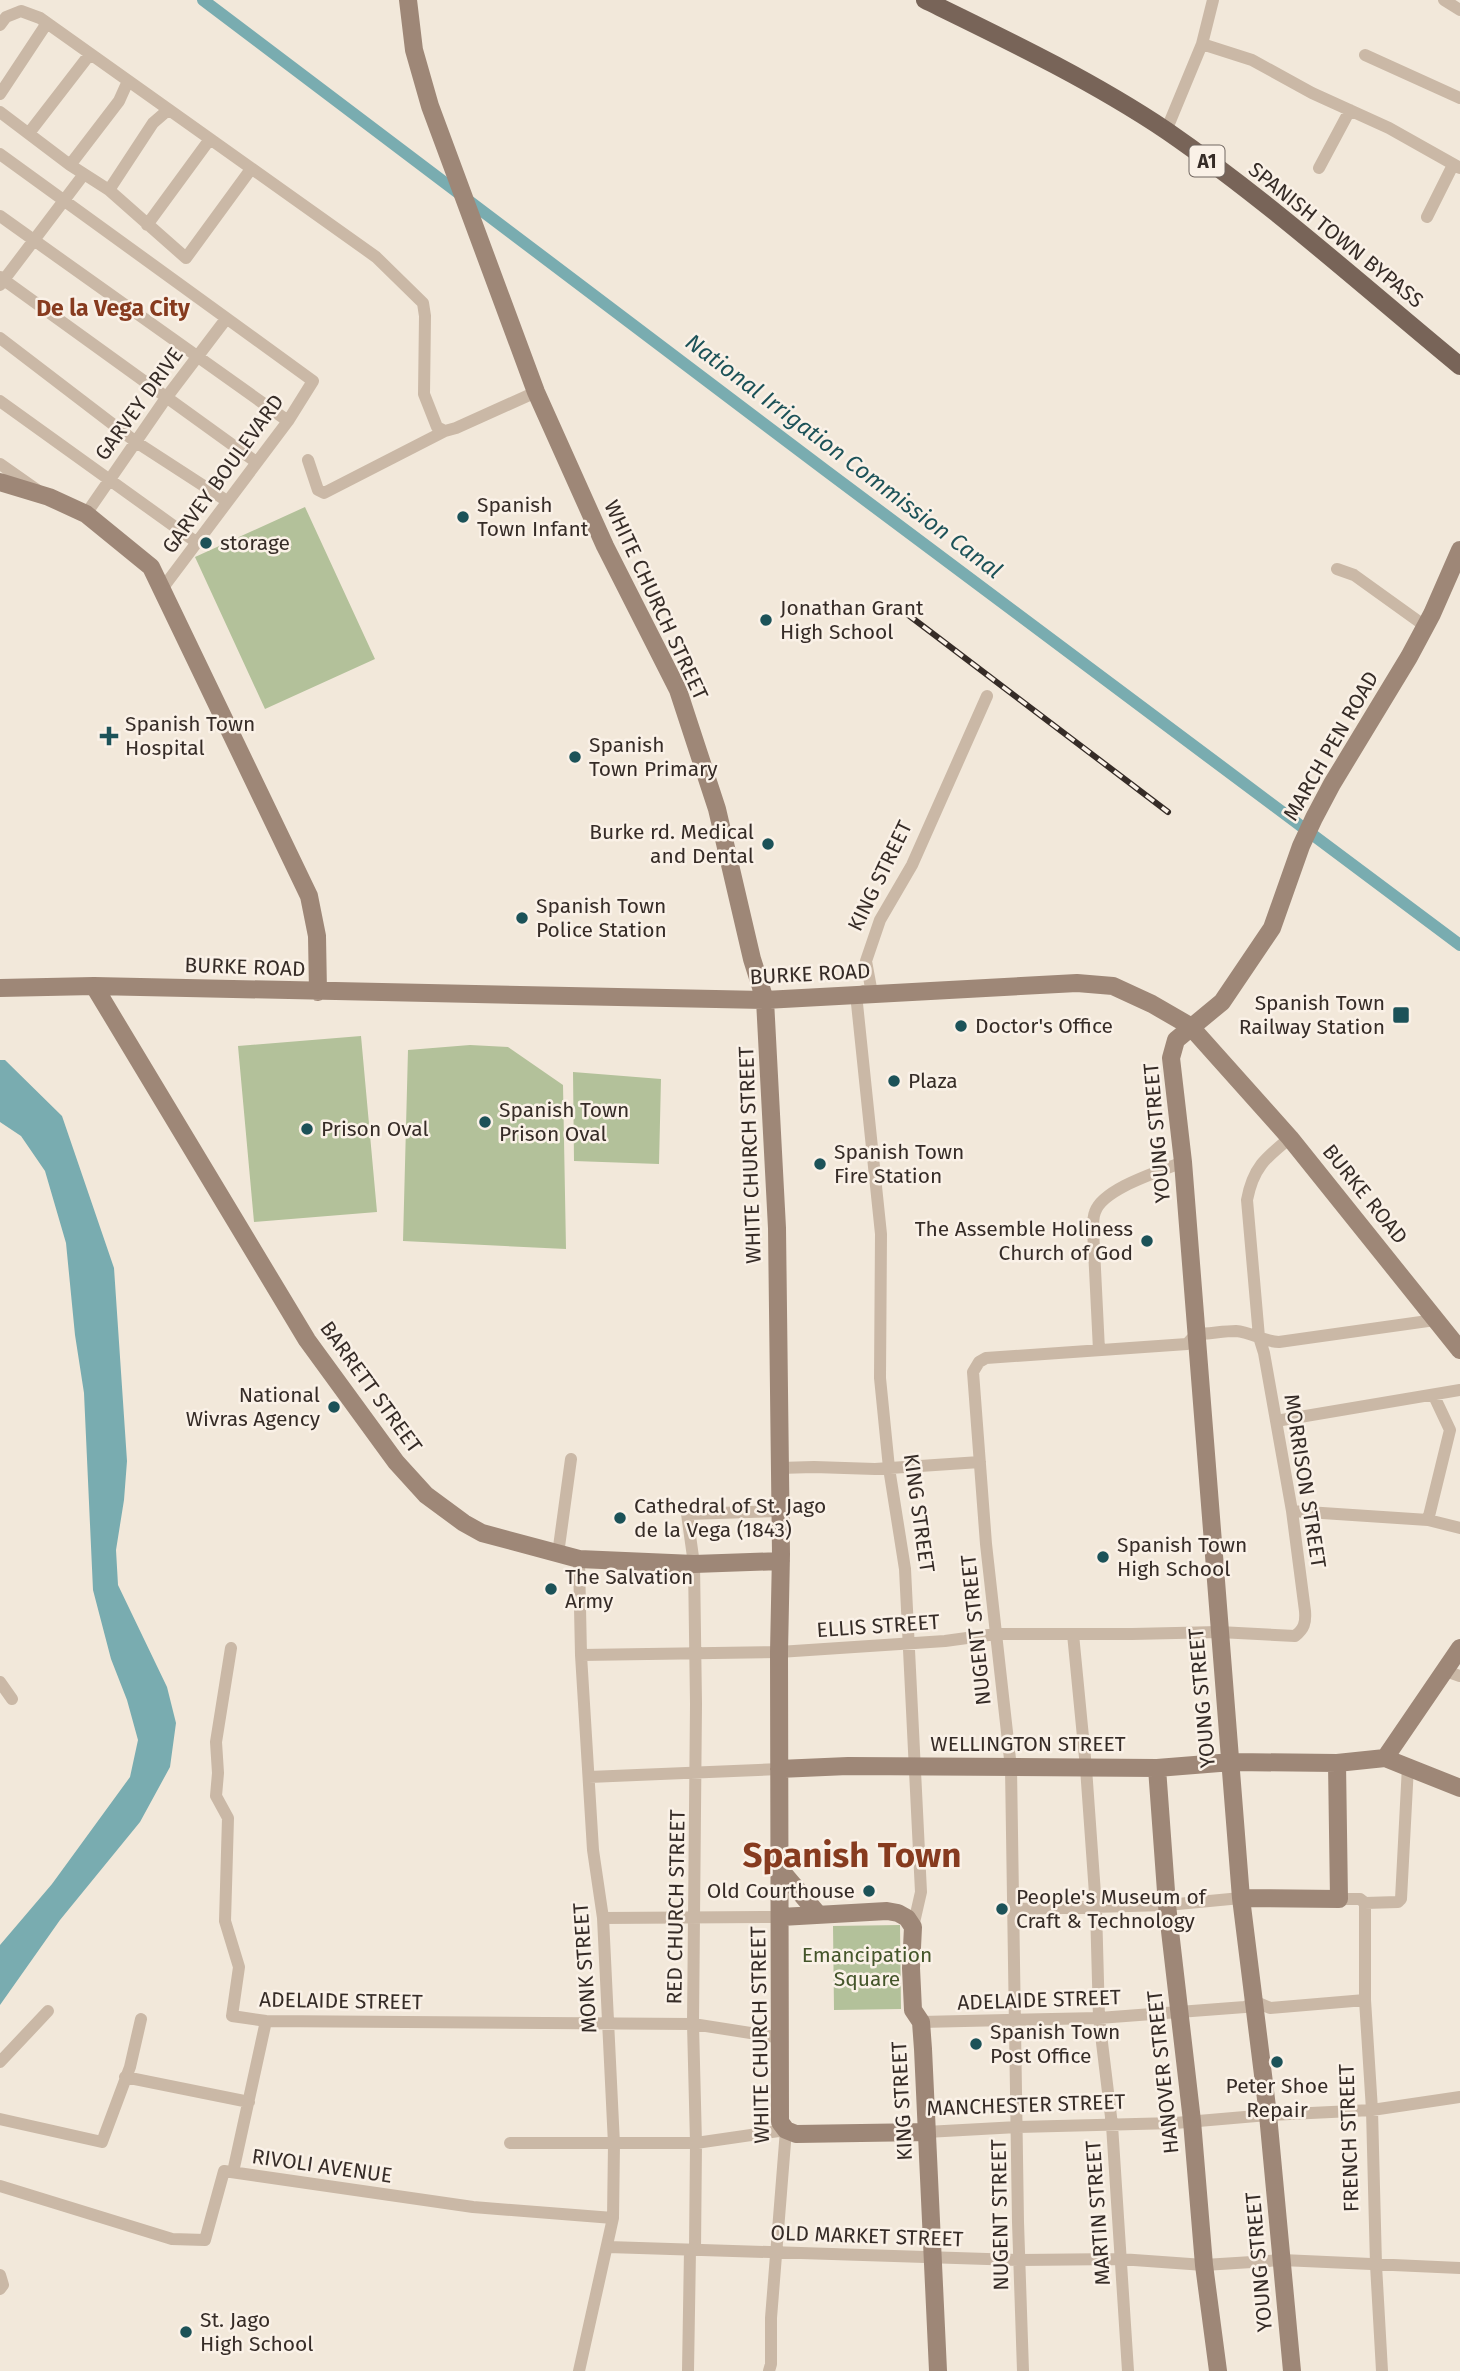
<svg xmlns="http://www.w3.org/2000/svg" width="1460" height="2371" font-family="'Fira Sans',sans-serif">
<rect width="100%" height="100%" fill="#f2e8da"/>
<path fill="#b3c19a" d="M305 507 375 659 265 709 195 557Z
M361 1036 377 1212 254 1222 238 1046Z
M470 1045 508 1047 563 1085 566 1249 403 1241 408 1050Z
M573 1072 661 1079 659 1164 574 1161Z
M900 1925 901 2009 834 2010 833 1926Z"/>
<path fill="#79acb0" d="M0 1060H5L62 1116 114 1268 127 1461 124 1500 116 1550 118 1585 167 1687 176 1723 170 1767 140 1822 60 1920 0 2005V1945L52 1884 130 1777 138 1740 127 1700 111 1659 93 1590 84 1393 75 1335 66 1243 45 1171 21 1136 0 1122Z"/>
<g fill="none" stroke-linecap="round" stroke-linejoin="round">
<path stroke="#79acb0" stroke-width="12" d="M203 0 825 470 1460 945"/>
<path stroke="#cab8a6" stroke-width="12" d="M1444 0 1460 10
M0 25 6 17 21 11 40 18 376 257 423 303 425 316 424 394 437 427 445 431 456 428 536 392
M1202 44 1252 60 1312 93 1389 128 1460 168
M1365 55 1460 98
M0 94 47 23
M0 112 70 165 109 190 186 258 251 169
M1166 131 1202 44 1213 0
M29 133 90 54
M0 154 313 381 288 421 162 589
M70 165 119 101 128 81
M1319 168 1350 110
M109 190 153 123 168 110
M0 216 288 421
M1427 217 1453 165
M147 225 210 139
M0 277 256 462
M0 285 84 174
M0 338 136 442 227 501
M0 401 196 542
M308 460 318 490 324 493 445 431
M0 464 37 490
M86 514 166 398 226 319
M1337 569 1354 575 1425 626
M1099 1350 1093 1229C1093 1224 1093 1217 1095 1212 1103 1188 1161 1171 1183 1162
M1276 1421 1460 1390
M779 1468 814 1467 875 1469 980 1462
M1292 1511 1428 1520 1460 1528
M1428 1520 1450 1430 1434 1396
M558 1554 571 1459
M579 1559 581 1655 593 1850 603 1918 614 2144 613 2218 579 2371
M1073 1634 1086 1768 1096 1908 1099 2018 1112 2125 1128 2371
M231 1648 216 1742 218 1773 216 1796 228 1818 225 1921 239 1967 232 2016 266 2021 693 2024 782 2038
M581 1655 779 1652 945 1641 996 1634H1132L1219 1632 1295 1636C1304 1629 1306 1623 1305 1611L1292 1511 1264 1353 1259 1337 1247 1200C1253 1168 1265 1158 1290 1138
M1446 1671 1460 1676
M0 1682 12 1699
M589 1777 779 1769
M1339 1899H1360L1365 1903 1398 1902 1401 1899 1408 1766
M1365 1903V2000L1372 2110 1376 2265 1382 2371
M1014 1909 1167 1905 1241 1898
M603 1918 781 1917
M913 1927 921 1892 905 1569 889 1468 880 1378 881 1234 856 994 871 988 866 961 880 920 912 865 987 696
M921 2022 1099 2018 1245 2007 1256 2002 1270 2008 1365 2000
M0 2062 48 2011
M125 2077 249 2102
M0 2119 102 2142 130 2067 141 2019
M926 2132 1018 2127 1175 2123 1268 2115 1372 2110 1460 2097
M510 2143H696L786 2130 771 2318V2364L769 2371
M233 2172 266 2021
M0 2186 172 2239 205 2240 224 2171 473 2207 613 2218
M608 2247 1020 2260 1120 2259 1204 2265 1282 2260 1460 2268
M695 2250 696 2143 693 2024 696 1704 694 1564 687 1514 780 1511
M0 2275 3 2285 0 2289
M688 2371 690 2250
M1023 2371 1018 2222 1011 1768 986 1544 973 1372 979 1362 986 1358 1187 1344 1196 1334C1209 1334 1223 1331 1236 1331 1251 1332 1264 1342 1279 1342L1435 1320"/>
<path stroke="#9e8777" stroke-width="18" d="M408 0 414 50 430 106 536 392 605 546 678 690 717 809 752 959 765 1000 777 1228 781 1554 779 1652 780 2122 786 2130 796 2134 926 2132
M0 482 49 497 86 514 151 567 309 896 317 936 318 992
M94 986 307 1340 396 1462 426 1495 464 1523 482 1533 579 1559 694 1564 781 1561
M0 988 94 986 765 1000 1077 983 1113 986 1152 1004 1190 1026 1290 1138 1460 1350
M1385 1758 1460 1648
M1157 1768 1167 1905 1192 2121 1204 2265 1218 2371
M779 1769 848 1766 1157 1768 1232 1762 1337 1763 1385 1758 1460 1788
M779 1868 818 1914
M1241 1898 1339 1899 1337 1763
M781 1917 887 1911 898 1913 907 1918 913 1927 911 1968 913 2010 921 2022 923 2049 938 2371
M1292 2371 1268 2115 1241 1898 1183 1162 1171 1058 1176 1040 1222 1002 1272 928 1301 846 1314 818 1332 784 1409 657 1432 614 1460 550"/>
<path stroke="#786458" stroke-width="18" d="M925 0C1007 40 1091 80 1167 131 1270 202 1364 287 1460 366"/>
<defs>
<path id="rail" d="M907 614 1168 812"/>
</defs>
<use href="#rail" stroke="#362c27" stroke-width="6"/>
<use href="#rail" stroke="#faf1e7" stroke-width="3.5" stroke-dasharray="10" stroke-linecap="butt"/>
</g>
<g fill="#1c5258" stroke="#faf1e7" stroke-width="2.5">
<circle cx="463" cy="517" r="7"/>
<circle cx="206" cy="543" r="7"/>
<circle cx="766" cy="620" r="7"/>
<path d="M105.5 725.5h7v7h7v7h-7v7h-7v-7h-7v-7h7z"/>
<circle cx="575" cy="757" r="7"/>
<circle cx="768" cy="844" r="7"/>
<circle cx="522" cy="918" r="7"/>
<rect x="1392" y="1006" width="18" height="18" rx="3.5"/>
<circle cx="961" cy="1026" r="7"/>
<circle cx="894" cy="1081" r="7"/>
<circle cx="485" cy="1122" r="7"/>
<circle cx="307" cy="1129" r="7"/>
<circle cx="820" cy="1164" r="7"/>
<circle cx="1147" cy="1241" r="7"/>
<circle cx="334" cy="1407" r="7"/>
<circle cx="620" cy="1518" r="7"/>
<circle cx="1103" cy="1557" r="7"/>
<circle cx="551" cy="1589" r="7"/>
<circle cx="869" cy="1891" r="7"/>
<circle cx="1002" cy="1909" r="7"/>
<circle cx="976" cy="2044" r="7"/>
<circle cx="1277" cy="2062" r="7"/>
<circle cx="186" cy="2332" r="7"/>
</g>
<g text-anchor="middle" stroke-width="5" stroke-linejoin="round" paint-order="stroke">
<rect fill="#faf1e7" stroke="#716761" stroke-width="2" x="1189.5" y="145.5" width="35" height="31" rx="5"/>
<g font-size="19" font-weight="bold" fill="#362c27">
<text x="1207" y="168">A1</text>
</g>
<g font-size="21" fill="#362c27" stroke="#faf1e7">
<text transform="translate(1336 235) rotate(39)" y="7">SPANISH TOWN BYPASS</text>
<text transform="translate(139 404) rotate(-54)" y="7">GARVEY DRIVE</text>
<text transform="translate(223 474) rotate(-54)" y="7">GARVEY BOULEVARD</text>
<text transform="translate(656 600) rotate(65)" y="7">WHITE CHURCH STREET</text>
<text transform="translate(1331 746) rotate(-60)" y="7">MARCH PEN ROAD</text>
<text transform="translate(880 876) rotate(-64)" y="7">KING STREET</text>
<text transform="translate(245 967) rotate(2)" y="7">BURKE ROAD</text>
<text transform="translate(810 974) rotate(-3)" y="7">BURKE ROAD</text>
<text transform="translate(1157 1133) rotate(-95)" y="7">YOUNG STREET</text>
<text transform="translate(750 1155) rotate(-92)" y="7">WHITE CHURCH STREET</text>
<text transform="translate(1365 1194) rotate(51)" y="7">BURKE ROAD</text>
<text transform="translate(371 1387) rotate(54)" y="7">BARRETT STREET</text>
<text transform="translate(1305 1481) rotate(81)" y="7">MORRISON STREET</text>
<text transform="translate(919 1513) rotate(82)" y="7">KING STREET</text>
<text transform="translate(878 1626) rotate(-4)" y="7">ELLIS STREET</text>
<text transform="translate(976 1630) rotate(-96)" y="7">NUGENT STREET</text>
<text transform="translate(1202 1698) rotate(-95)" y="7">YOUNG STREET</text>
<text x="1028" y="1751">WELLINGTON STREET</text>
<text transform="translate(676 1907) rotate(-89)" y="7">RED CHURCH STREET</text>
<text transform="translate(585 1968) rotate(-94)" y="7">MONK STREET</text>
<text transform="translate(1039 2000) rotate(-2)" y="7">ADELAIDE STREET</text>
<text transform="translate(341 2001) rotate(1)" y="7">ADELAIDE STREET</text>
<text transform="translate(760 2035) rotate(-91)" y="7">WHITE CHURCH STREET</text>
<text transform="translate(1163 2072) rotate(-96)" y="7">HANOVER STREET</text>
<text transform="translate(902 2101) rotate(-93)" y="7">KING STREET</text>
<text transform="translate(1026 2105) rotate(-2)" y="7">MANCHESTER STREET</text>
<text transform="translate(1349 2138) rotate(-92)" y="7">FRENCH STREET</text>
<text transform="translate(322 2166) rotate(8)" y="7">RIVOLI AVENUE</text>
<text transform="translate(1098 2213) rotate(-94)" y="7">MARTIN STREET</text>
<text transform="translate(1000 2215) rotate(-91)" y="7">NUGENT STREET</text>
<text transform="translate(867 2236) rotate(2)" y="7">OLD MARKET STREET</text>
<text transform="translate(1259 2262) rotate(-95)" y="7">YOUNG STREET</text>
</g>
<g font-size="21" fill="#362c27" stroke="#faf1e7" text-anchor="start">
<text x="477" y="512">Spanish<tspan x="477" dy="24">Town Infant</tspan></text>
<text x="220" y="550">storage</text>
<text x="780" y="615">Jonathan Grant<tspan x="780" dy="24">High School</tspan></text>
<text x="125" y="731">Spanish Town<tspan x="125" dy="24">Hospital</tspan></text>
<text x="589" y="752">Spanish<tspan x="589" dy="24">Town Primary</tspan></text>
<text x="754" y="839" text-anchor="end">Burke rd. Medical<tspan x="754" dy="24">and Dental</tspan></text>
<text x="536" y="913">Spanish Town<tspan x="536" dy="24">Police Station</tspan></text>
<text x="1385" y="1010" text-anchor="end">Spanish Town<tspan x="1385" dy="24">Railway Station</tspan></text>
<text x="975" y="1033">Doctor's Office</text>
<text x="908" y="1088">Plaza</text>
<text x="499" y="1117">Spanish Town<tspan x="499" dy="24">Prison Oval</tspan></text>
<text x="321" y="1136">Prison Oval</text>
<text x="834" y="1159">Spanish Town<tspan x="834" dy="24">Fire Station</tspan></text>
<text x="1133" y="1236" text-anchor="end">The Assemble Holiness<tspan x="1133" dy="24">Church of God</tspan></text>
<text x="320" y="1402" text-anchor="end">National<tspan x="320" dy="24">Wivras Agency</tspan></text>
<text x="634" y="1513">Cathedral of St. Jago<tspan x="634" dy="24">de la Vega (1843)</tspan></text>
<text x="1117" y="1552">Spanish Town<tspan x="1117" dy="24">High School</tspan></text>
<text x="565" y="1584">The Salvation<tspan x="565" dy="24">Army</tspan></text>
<text x="855" y="1898" text-anchor="end">Old Courthouse</text>
<text x="1016" y="1904">People's Museum of<tspan x="1016" dy="24">Craft &amp; Technology</tspan></text>
<text x="990" y="2039">Spanish Town<tspan x="990" dy="24">Post Office</tspan></text>
<text x="1277" y="2093" text-anchor="middle">Peter Shoe<tspan x="1277" dy="24">Repair</tspan></text>
<text x="200" y="2327">St. Jago<tspan x="200" dy="24">High School</tspan></text>
</g>
<g font-size="21" fill="#44552a" stroke="#faf1e7">
<text x="867" y="1962">Emancipation<tspan x="867" dy="24">Square</tspan></text>
</g>
<g font-size="23" font-weight="bold" fill="#873b1f" stroke="#faf1e7">
<text x="113" y="316">De la Vega City</text>
</g>
<g font-size="23" font-style="italic" fill="#1c5258" stroke="#faf1e7">
<text transform="translate(844 456) rotate(37)" y="8">National Irrigation Commission Canal</text>
</g>
<g font-size="35" font-weight="bold" fill="#873b1f" stroke="#faf1e7">
<text x="852" y="1867">Spanish Town</text>
</g>
</g>
</svg>
